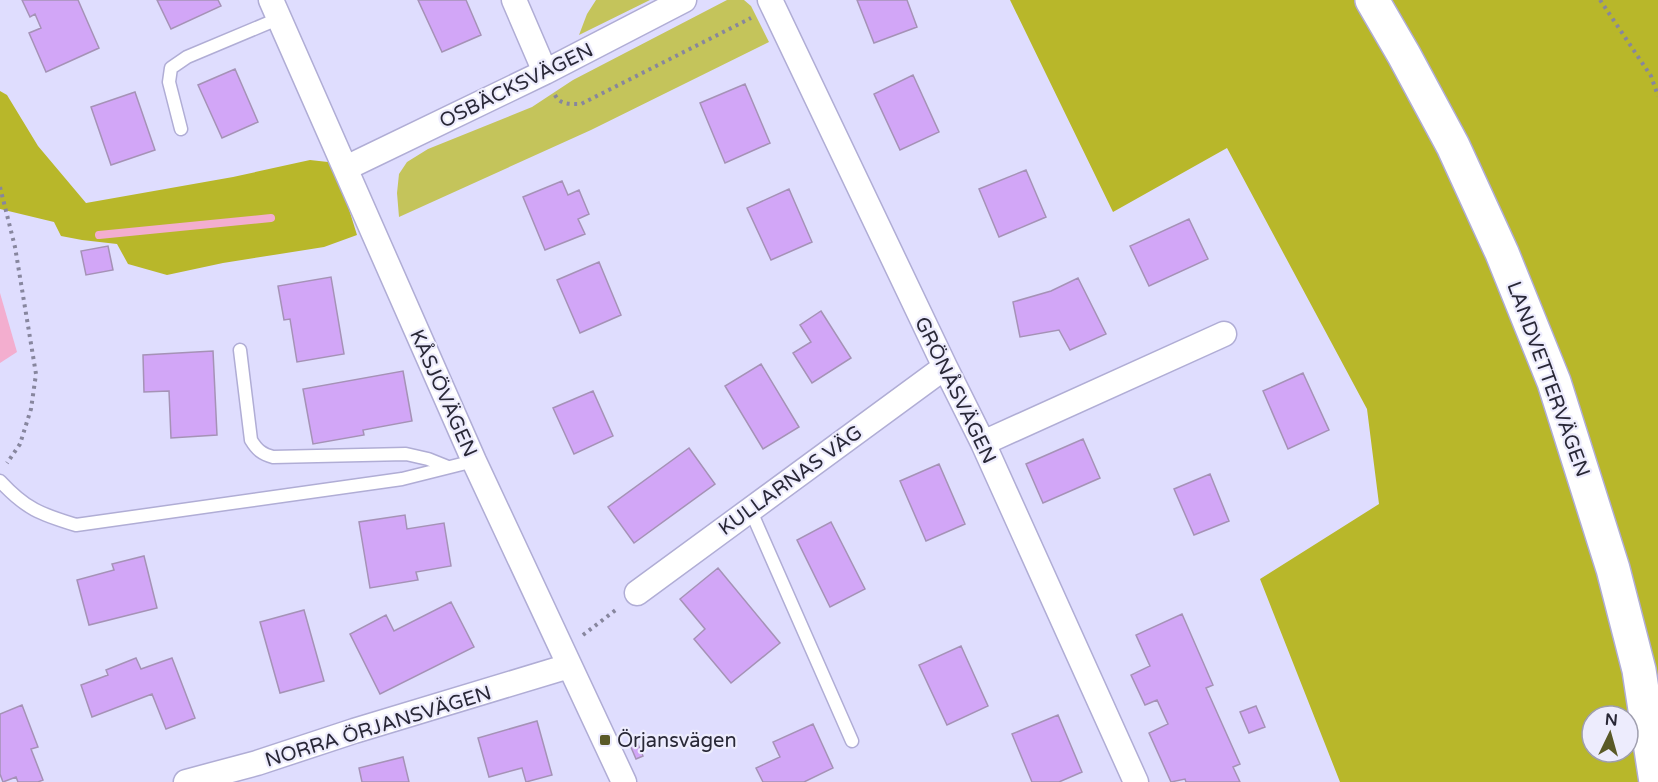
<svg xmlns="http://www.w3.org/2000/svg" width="1658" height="782" font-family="'Varela Round',sans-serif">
<rect width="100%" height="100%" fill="#dfddfe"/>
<path fill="#c4c45b" d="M596 0H650L579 35 587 14Z
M727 0H744L751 6 769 42 591 130 399 217 397 193 399 174 407 162 428 149 532 107 573 80Z"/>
<path fill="#b8b72a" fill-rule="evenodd" d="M1010 0H1658V782H1340L1260 579 1379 504 1367 409 1227 148 1113 212ZM1592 716H1628V752H1592Z
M0 91 7 95 38 146 86 203 233 177 310 160 328 162 339 177 357 235 324 247 223 263 167 275 128 264 117 244 82 240 61 236 54 222 0 209Z"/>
<path fill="#f3aecf" d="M0 293 17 352 0 363Z"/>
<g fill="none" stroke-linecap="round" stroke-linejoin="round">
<path stroke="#f3aecf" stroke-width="8" d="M99 235 271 218"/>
</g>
<path fill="#d2a6f7" stroke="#a592b6" stroke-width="1.5" d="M22 0H78L99 48 46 72 29 33 41 28 35 14 30 17Z
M157 0H218L221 6 171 29Z
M418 0H466L481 35 442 52Z
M857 0H907L917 27 874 43Z
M235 69 258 122 222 138 198 85Z
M913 75 939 132 900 150 874 94Z
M745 84 770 143 725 163 700 103Z
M135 92 155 150 111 165 91 107Z
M1026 170 1046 217 999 237 979 189Z
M562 181 568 195 579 190 589 214 578 219 585 234 545 250 523 197Z
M789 189 812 242 771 260 747 208Z
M1189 219 1208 259 1149 286 1130 246Z
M108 246 113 270 86 275 81 251Z
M599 262 621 315 580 333 557 280Z
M331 277 344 354 297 362 290 319 284 320 278 286Z
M1078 278 1106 334 1070 350 1059 330 1020 337 1013 302 1051 291Z
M821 311 851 358 812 383 793 353 811 342 800 325Z
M213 351 217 435 171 438 169 391 144 392 143 355Z
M761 364 799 427 763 449 725 386Z
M403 371 412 421 363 430 364 435 313 444 303 389Z
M1303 373 1329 430 1288 449 1263 391Z
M593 391 613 436 574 454 553 408Z
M1083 439 1100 478 1043 503 1026 464Z
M689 448 715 484 634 543 608 507Z
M939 464 965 524 926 541 900 481Z
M1210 474 1229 521 1194 535 1174 489Z
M405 515 407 529 444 523 451 566 416 572 418 580 370 588 359 522Z
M831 522 865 589 830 607 797 540Z
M144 556 157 608 89 625 77 580 114 570 112 564Z
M718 568 780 643 731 683 694 639 705 629 680 599Z
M451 602 474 647 380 694 350 634 386 615 394 631Z
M304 610 324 681 280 693 260 622Z
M1182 614 1213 685 1206 688 1240 764 1233 767 1240 782H1186L1185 779 1171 782 1149 733 1168 724 1157 700 1145 705 1131 675 1150 666 1136 635Z
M961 646 988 706 947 725 919 665Z
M136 658 141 669 172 658 195 718 166 729 152 694 92 717 81 685 108 675 106 670Z
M22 705 38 747 31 749 43 780 38 782H18L16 777 3 782 0 774V714Z
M1256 706 1265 727 1249 733 1240 712Z
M1058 715 1082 772 1059 782H1032L1012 734Z
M537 721 552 775 526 782 522 768 489 777 478 738Z
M813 724 833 768 804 782H763L756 768 780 757 773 742Z
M637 742 643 756 636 759 630 745Z
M403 757 409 782H362L359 768Z"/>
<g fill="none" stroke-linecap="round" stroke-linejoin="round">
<defs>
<path id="lane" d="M181 129 169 82 171 68 187 57 280 18
M240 350 251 440C257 450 262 454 273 457L406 454 428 459 448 467
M0 481C26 509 40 514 76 525L402 479 474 461
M750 509 852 741"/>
<path id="street" d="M271 0 474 461 624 782
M514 0 545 72
M770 0 945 367 983 443 1136 782
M346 168 545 72 684 0
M983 443 1224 334
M637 593 945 367
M186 782 257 763 354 731 569 666"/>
<path id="secondary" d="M1372 0 1404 55 1453 146 1502 253 1554 382 1613 569 1639 670 1656 782"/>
</defs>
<use href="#lane" stroke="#b0add5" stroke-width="15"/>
<use href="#street" stroke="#b0add5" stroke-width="27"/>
<use href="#secondary" stroke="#b0add5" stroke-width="36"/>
<path stroke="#87869e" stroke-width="4" stroke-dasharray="3 4.5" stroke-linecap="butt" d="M1600 0 1651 76 1658 96
M555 95C560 105 570 104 581 104L751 18
M0 187 15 247 36 374 31 409 20 444 7 463
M583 635 617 609"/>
<use href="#lane" stroke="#fff" stroke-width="12"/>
<use href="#street" stroke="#fff" stroke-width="24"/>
<use href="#secondary" stroke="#fff" stroke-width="33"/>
</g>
<rect fill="#5a5a27" stroke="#edecfd" stroke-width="2" x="599" y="734" width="12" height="12" rx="3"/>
<g text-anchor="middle" stroke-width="4.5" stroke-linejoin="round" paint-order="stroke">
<g font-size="20" fill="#292837" stroke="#edecfd">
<text transform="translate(516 85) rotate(-26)" y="7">OSBÄCKSVÄGEN</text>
<text transform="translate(1549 379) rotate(70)" y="7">LANDVETTERVÄGEN</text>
<text transform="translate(956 390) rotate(64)" y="7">GRÖNÅSVÄGEN</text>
<text transform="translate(444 393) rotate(66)" y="7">KÅSJÖVÄGEN</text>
<text transform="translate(790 480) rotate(-36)" y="7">KULLARNAS VÄG</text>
<text transform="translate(378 726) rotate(-17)" y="7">NORRA ÖRJANSVÄGEN</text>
</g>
<g font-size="20" fill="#292837" stroke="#edecfd" text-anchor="start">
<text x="617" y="747">Örjansvägen</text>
</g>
</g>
<g transform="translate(1610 734) rotate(5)"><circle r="28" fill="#edecfd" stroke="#9f9eae" stroke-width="1.5"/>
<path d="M0-4.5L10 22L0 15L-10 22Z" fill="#5a5a27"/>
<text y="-9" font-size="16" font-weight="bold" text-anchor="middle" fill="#292837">N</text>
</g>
</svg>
